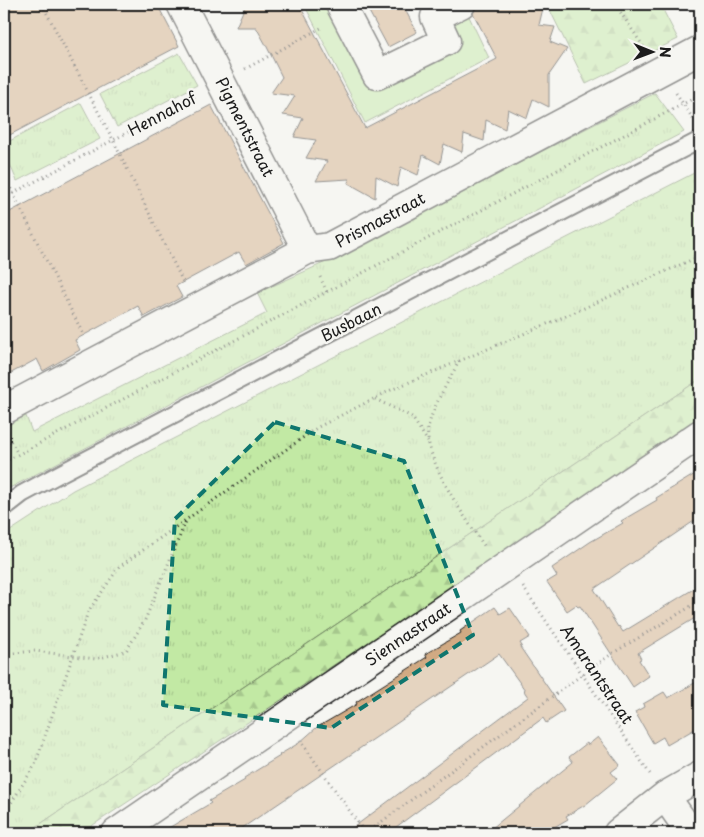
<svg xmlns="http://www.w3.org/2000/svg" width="704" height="837" font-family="'Playpen Sans',sans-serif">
<defs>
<pattern id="grass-tufts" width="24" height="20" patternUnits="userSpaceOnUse" patternTransform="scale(1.25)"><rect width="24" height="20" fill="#c2e9a4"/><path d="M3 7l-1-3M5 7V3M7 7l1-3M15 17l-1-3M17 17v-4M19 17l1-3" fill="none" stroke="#a6c78d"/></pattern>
<pattern id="forest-firs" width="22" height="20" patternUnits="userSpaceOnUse" patternTransform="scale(1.25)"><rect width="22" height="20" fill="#c2e9a4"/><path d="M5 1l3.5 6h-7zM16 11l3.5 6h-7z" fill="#a6c78d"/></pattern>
</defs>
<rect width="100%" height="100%" fill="#f6f6f2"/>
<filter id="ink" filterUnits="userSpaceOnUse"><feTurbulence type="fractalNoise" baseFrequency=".02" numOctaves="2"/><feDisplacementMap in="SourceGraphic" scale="10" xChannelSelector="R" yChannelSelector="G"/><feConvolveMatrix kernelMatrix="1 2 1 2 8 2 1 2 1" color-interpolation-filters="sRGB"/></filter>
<g filter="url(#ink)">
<path fill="url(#grass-tufts)" stroke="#6f8260" d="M179 53 197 85 117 127 100 94Z
M655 93 684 132 4 491V426L26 416 32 432 267 313 257 293 337 257Z
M81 103 100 139 17 181 4 151V144Z
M700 170V379L27 833H4V535L73 490Z"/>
<path fill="url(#forest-firs)" stroke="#6f8260" d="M547 4H660L678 39 586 84Z
M700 379V422L81 833H27Z"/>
<path fill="#c2e9a4" stroke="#6f8260" d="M304 4H341L378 75 446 41 435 17 463 4 489 58 365 123Z"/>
<path fill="#d1aa83" stroke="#1c1c1c" d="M17 4H157L179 46 4 138V11Z
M246 4H299L365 128 497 59 473 13 476 8 483 4H524L525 6 544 4 539 25 555 27 550 42 567 49 549 75V107L533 99 527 118 508 109 505 129 486 120 484 141 464 134 462 152 444 144 440 164 423 155 418 175 401 167 397 187 376 176 375 198 348 183 349 179 316 181 327 161 306 158 316 140 294 137 303 118 283 115 295 96 271 93 282 77 266 45 256 27H236Z
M365 4H402L417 32 388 47Z
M211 105 284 243 246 264 239 252 176 286 182 297 144 317 138 306 75 340 80 350 43 371 37 359 4 377V215Z
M700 471V517L594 589 618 627 619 626 623 632 700 585V615L638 653 641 659 639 660 649 676 633 687 580 606 578 607 576 605 567 611 547 582 557 576 552 568 590 542 623 523 621 521 657 500 656 498Z
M495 607 500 614 510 608 530 637 520 643 522 646 520 647 564 711 546 723 543 718 388 833H346L528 697 524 691 525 690 499 654 235 833H160L211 803 209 801 245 780 244 778 280 756 279 755 299 743 316 728 357 704 356 702 427 657 425 654 461 633 460 631Z
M700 680V726L667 745 663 737 653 743 635 712 644 707 643 704 664 692 668 698Z
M598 737 620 765 611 772 617 779 585 805 566 816 568 819 544 833H486L573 762 569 757 587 743 588 745Z"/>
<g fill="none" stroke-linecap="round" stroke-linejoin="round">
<defs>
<path id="lane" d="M4 508 22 494 61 473 700 140"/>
<path id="street" d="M181 4 307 250
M340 4 377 75 446 41 435 17 461 4
M4 410 307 250 329 247 700 50
M665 796 691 833
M116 833 700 434
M618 833 665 796 700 776"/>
</defs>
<use href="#lane" stroke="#1c1c1c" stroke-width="20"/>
<use href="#street" stroke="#1c1c1c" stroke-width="31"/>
<path stroke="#1c1c1c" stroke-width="3" stroke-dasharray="1 4" stroke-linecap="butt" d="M42 4 113 140 184 284
M615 4 645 49
M245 69 321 28
M676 93 693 119
M4 175 84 336
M4 198 198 95
M320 277 327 292
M459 361C449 381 435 402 429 424 419 454 468 522 485 547
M375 399 412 417 428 442
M8 437 18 454
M4 462 700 95
M523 587 650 774
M4 654 35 651 96 659 126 651 145 620 186 521
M300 740 365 833
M4 809 11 803 35 765 88 612 119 567 318 427 393 389 573 313 700 256
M366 833 583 674 613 653 700 601"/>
<use href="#lane" stroke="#f6f6f2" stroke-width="16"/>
<use href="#street" stroke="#f6f6f2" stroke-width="28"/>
</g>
</g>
<path d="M0 0H704V837H0ZM275 422 404 461 473 635 331 728 163 705 175 519Z" fill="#f6f6f2" fill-opacity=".55" fill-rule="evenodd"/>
<path fill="none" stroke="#0f766e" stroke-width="4" stroke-dasharray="10 6" stroke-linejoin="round" d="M275 422 404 461 473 635 331 728 163 705 175 519Z"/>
<g text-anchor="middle" stroke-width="5" stroke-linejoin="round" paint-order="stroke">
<g font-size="16" fill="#1c1c1c" stroke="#f6f6f2">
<text transform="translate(162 114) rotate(-28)" y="6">Hennahof</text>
<text transform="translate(245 127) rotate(63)" y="6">Pigmentstraat</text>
<text transform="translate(380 220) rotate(-28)" y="6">Prismastraat</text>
<text transform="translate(351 322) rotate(-27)" y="6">Busbaan</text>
<text transform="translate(408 634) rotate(-34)" y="6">Siennastraat</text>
<text transform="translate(597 674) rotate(56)" y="6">Amarantstraat</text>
</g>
</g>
<rect width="704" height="837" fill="none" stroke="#f6f6f2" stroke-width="20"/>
<rect x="10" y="10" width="684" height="817" fill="none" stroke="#1c1c1c" stroke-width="2" filter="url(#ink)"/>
<g transform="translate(652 52) rotate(91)" stroke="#f6f6f2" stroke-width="4" paint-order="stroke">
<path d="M0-4L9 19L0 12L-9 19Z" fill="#1c1c1c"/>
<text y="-8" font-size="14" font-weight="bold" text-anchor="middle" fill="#1c1c1c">N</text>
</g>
</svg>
